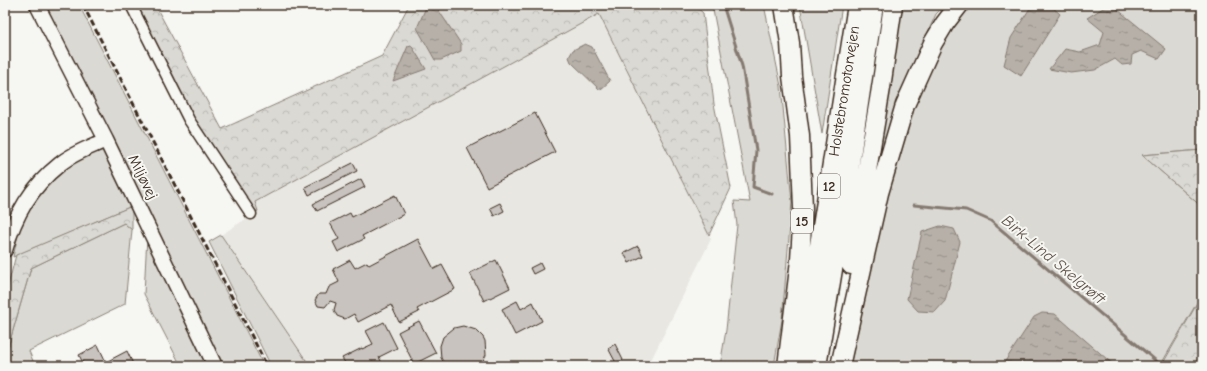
<svg xmlns="http://www.w3.org/2000/svg" width="1207" height="371" font-family="'Comic Neue',sans-serif">
<defs>
<pattern id="forest-crowns" width="20" height="18" patternUnits="userSpaceOnUse"><rect width="20" height="18" fill="#dad9d3"/><path d="M2 6a3 3 0 1 1 6 0M12 15a3 3 0 1 1 6 0" fill="none" stroke="#bcbab5"/></pattern>
<pattern id="water-ripples" width="26" height="14" patternUnits="userSpaceOnUse"><rect width="26" height="14" fill="#b6b0a9"/><path d="M2 4q2-2 4 0t4 0M15 11q2-2 4 0t4 0" fill="none" stroke="#958f89"/></pattern>
</defs>
<rect width="100%" height="100%" fill="#f6f6f2"/>
<filter id="ink" filterUnits="userSpaceOnUse"><feTurbulence type="fractalNoise" baseFrequency=".025" numOctaves="2"/><feDisplacementMap in="SourceGraphic" scale="8" xChannelSelector="R" yChannelSelector="G"/><feConvolveMatrix kernelMatrix="1 2 1 2 8 2 1 2 1" color-interpolation-filters="sRGB"/></filter>
<g filter="url(#ink)">
<path fill="#e8e7e2" d="M599 13 711 239 648 366H310L221 235 258 211 254 202Z"/>
<path fill="#dad9d3" stroke="#8a8278" d="M43 5H79L264 366H223L110 137Z
M712 5H764L781 86 792 202 782 320 774 366H720L726 330 737 225 734 201 750 202Z
M800 5H842L822 134Z
M901 5H945L936 14 902 90 878 169Z
M969 5H1202V150L1142 155 1202 207V294L1160 366H850L883 209 912 103 951 26Z
M104 147 132 206 13 257 20 226 32 199 67 164Z
M124 223 132 230 125 304 29 351 35 366H5V358L31 268Z
M221 235 310 366H271L209 242Z
M147 236 210 366H181L144 294Z"/>
<path fill="url(#forest-crowns)" stroke="#8a8278" d="M136 5H155L222 129 382 56 409 5H462L466 12 479 5H694L703 13 714 104 731 188 709 235 599 14 255 202 258 211 255 213 194 119Z
M1202 150V207L1142 155Z
M132 206V230L124 223 31 268 5 358V297L16 255Z
M1202 295V366H1163L1162 365Z"/>
<path fill="url(#water-ripples)" stroke="#857a71" d="M427 5H435L461 44V51L441 60H435L417 28Z
M1032 5H1050L1060 14 1021 76 1004 65 1011 38Z
M1108 5H1112L1166 49 1159 59 1141 51 1132 55 1131 64 1122 65 1115 59 1095 70 1071 73 1049 69 1065 49 1080 52 1100 45 1104 32 1087 18Z
M585 44 592 47 610 81 600 90 571 62 569 57 573 50Z
M411 45 426 69 393 81 408 46Z
M940 226 954 229 960 242 945 301 935 312 918 311 907 299 922 232Z
M1042 313 1055 314 1115 366H1002L1034 317Z"/>
<g fill="none" stroke-linecap="round" stroke-linejoin="round">
<path stroke="#857a71" stroke-width="3" d="M723 5 742 66 756 150 753 187 772 194
M914 205 966 210 991 221 1162 366"/>
</g>
<path fill="#c8c3be" stroke="#3b2a1e" d="M535 113 555 152 487 187 467 148Z
M353 163 357 171 309 195 305 187Z
M361 179 365 187 317 211 313 204Z
M395 195 404 214 362 236 364 239 338 252 333 242 339 239 330 223 350 213 352 217Z
M500 203 504 211 494 216 490 208Z
M418 239 434 269 442 265 455 289 417 309 419 312 399 322 391 305 358 322 354 314 345 319 337 316 334 310 336 303 330 301 325 307 318 306 315 300 319 294H326L329 287 339 282 333 269 350 260 355 268 367 262 369 265Z
M638 246 643 256 629 263 624 253Z
M496 260 510 288 484 301 470 273Z
M540 263 543 269 533 274 530 268Z
M517 301 521 309 533 302 542 321 515 335 502 309Z
M419 321 436 353 414 364 398 332Z
M384 322 397 348 379 357 383 365 381 366H375L373 362 370 363 371 366H361L359 363 354 366H347L342 358 362 348V349L373 344 366 331Z
M463 326 476 330 483 337 485 341 486 355 480 366H446L441 358 440 346 443 337 454 328Z
M615 344 623 360 616 363 608 348Z
M98 345 106 362 127 351 134 366H75L83 363 79 355Z"/>
<g fill="none" stroke-linecap="round" stroke-linejoin="round">
<defs>
<path id="street" d="M131 5 189 120 251 214"/>
<path id="secondary" d="M37 5 106 140 215 366
M5 250C15 215 31 187 60 164 73 153 91 147 106 140"/>
<path id="highway" d="M784 5 790 43 792 76 800 136 803 208 800 260 787 366
M851 265 881 88 893 5
M800 366 857 5
M817 366 842 215 874 5
M840 366 879 193 905 105 933 43 945 23 959 5"/>
</defs>
<use href="#street" stroke="#3b2a1e" stroke-width="13"/>
<use href="#secondary" stroke="#3b2a1e" stroke-width="17"/>
<use href="#highway" stroke="#3b2a1e" stroke-width="21"/>
<use href="#street" stroke="#f6f6f2" stroke-width="10"/>
<use href="#secondary" stroke="#f6f6f2" stroke-width="14"/>
<use href="#highway" stroke="#f6f6f2" stroke-width="18"/>
<path stroke="#3b2a1e" stroke-width="3" stroke-dasharray="6 3" stroke-linecap="butt" d="M83 5 267 366"/>
</g>
</g>
<g text-anchor="middle" stroke-width="4" stroke-linejoin="round" paint-order="stroke">
<g fill="#f6f6f2" stroke="#73675e" stroke-width="1">
<rect x="818" y="174" width="22" height="24" rx="3"/>
<rect x="791" y="209" width="22" height="24" rx="3"/>
</g>
<g font-size="14" font-weight="bold" fill="#3b2a1e">
<text x="829" y="191">12</text>
<text x="802" y="226">15</text>
</g>
<g font-size="15" fill="#3b2a1e" stroke="#f6f6f2">
<text transform="translate(844 91) rotate(-81)" y="5">Holstebromotorvejen</text>
<text transform="translate(143 177) rotate(64)" y="5">Miljøvej</text>
</g>
<g font-size="16" font-style="italic" fill="#605248" stroke="#f6f6f2">
<text transform="translate(1054 259) rotate(40)" y="6">Birk-Lind Skelgrøft</text>
</g>
</g>
<rect width="1207" height="371" fill="none" stroke="#f6f6f2" stroke-width="20"/>
<rect x="10" y="10" width="1187" height="351" fill="none" stroke="#3b2a1e" stroke-width="1.5" filter="url(#ink)"/>
</svg>
